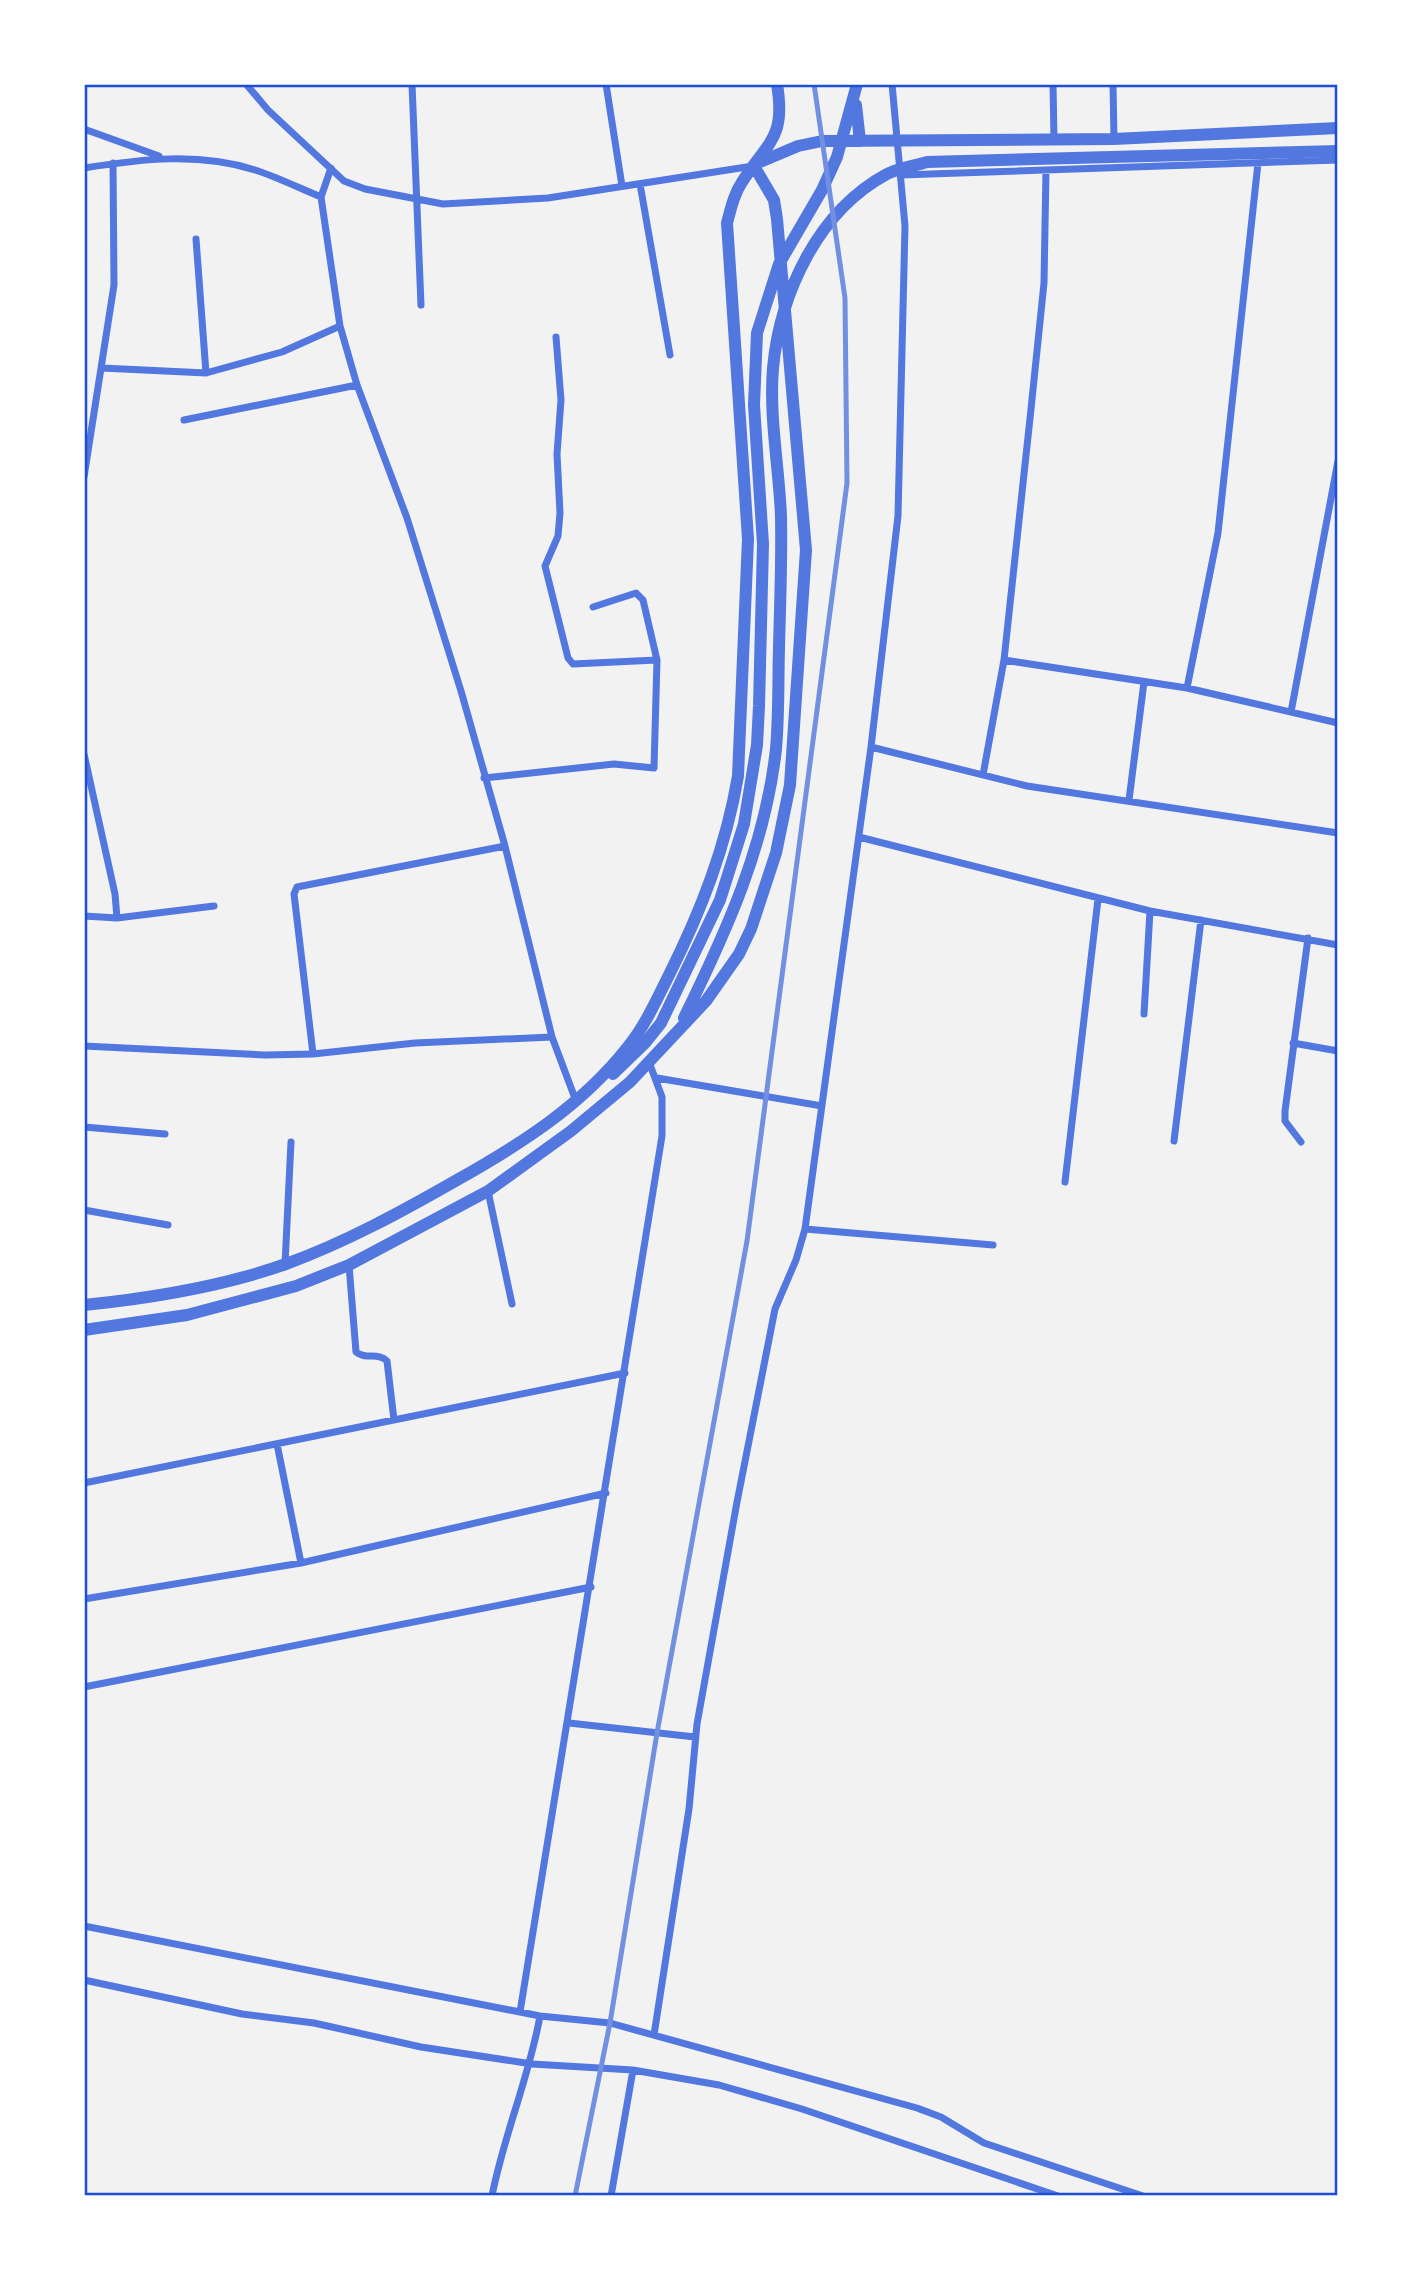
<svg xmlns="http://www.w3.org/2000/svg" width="1422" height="2280" font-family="Quicksand,sans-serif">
<rect width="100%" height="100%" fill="#f2f2f2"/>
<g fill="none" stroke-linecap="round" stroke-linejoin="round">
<path stroke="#5277de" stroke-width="7" d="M246 84 268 110 344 181 365 189 443 204 548 198 753 166
M412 84 421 305
M606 84 622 186
M1053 84 1054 139
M1113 84 1114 139
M84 129 159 156
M84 168C141 159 199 152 255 170 277 177 299 188 321 197
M331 168 321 197 340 326 357 385 407 518 461 691 505 846 552 1037 576 1101
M901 175 1338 160
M640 184 670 355
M196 239 206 373
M102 368 206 373 282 352 340 326
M184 420 357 385
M84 477 114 285 113 163
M593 607 636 593 643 600 657 660
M1004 660 1187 688 1338 723
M1187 688 1218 533 1258 163
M1291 712 1338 461
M871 747 1027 786 1338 833
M84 754 115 894 117 918 214 906
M983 775 1004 660 1031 409 1044 283 1046 170
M484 778 614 764 654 768 657 660 573 664 568 658 545 566 558 536 560 513 557 454 561 400 556 337
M1129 800 1144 682
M859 837 1150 911 1338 945
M84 916 117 918
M1144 1014 1150 911
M1293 1043 1338 1051
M84 1046 265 1055 313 1054 415 1043 552 1037
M313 1054 294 894 297 887 505 846
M657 1078 822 1106
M84 1127 165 1134
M1174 1141 1201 920
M1301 1142 1285 1121V1111L1308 938
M1065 1182 1098 899
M488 1191 512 1304
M84 1210 168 1225
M805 1229 993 1245
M285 1264 291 1142
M349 1265 356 1352C365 1360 379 1352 387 1361L394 1420
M277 1444 301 1563
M84 1483 625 1373
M84 1599 301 1563 606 1493
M84 1687 591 1587
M569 1723 695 1737
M84 1926 540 2016 610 2023 917 2108 941 2117 984 2143 1143 2196
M84 1980 242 2014 314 2023 421 2047 532 2064 633 2070 719 2085 802 2109 1058 2196
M520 2012 662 1136V1097L649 1062
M654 2035 689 1809 697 1724 737 1502 775 1309 796 1260 805 1229 871 747 898 516 905 226 892 84
M492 2196C504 2134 529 2078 540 2016
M611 2196 633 2070"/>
<path stroke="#5277de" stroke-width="12" d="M856 105 860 141
M760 162 798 146 822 141 1114 139 1338 128
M684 1018C727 930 765 847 776 749 779 715 778 681 779 648 780 604 782 560 781 516 779 467 769 417 773 368 780 293 818 211 887 174 899 168 914 166 927 162L1338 151
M613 1074 645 1043 661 1023 720 900 744 824 757 745 759 706 763 544 754 405 757 333 779 264 822 190 837 157 857 84
M84 1305C153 1298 221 1287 286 1264 346 1242 401 1212 457 1180 521 1144 581 1106 627 1048 645 1026 656 1001 669 975 701 911 726 847 738 776L748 539 727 223C731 208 734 194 742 182 768 141 786 139 777 84
M84 1330 187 1315 296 1286 349 1265 488 1191 571 1131 630 1082 706 1001 739 954 751 929 776 853 790 785 806 550 777 219 774 200 754 166"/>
<path stroke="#7290e2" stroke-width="5" d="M575 2196 610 2023 657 1733 747 1241 847 483 845 298 814 84"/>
</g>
<rect width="1422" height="2280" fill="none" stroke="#ffffff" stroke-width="172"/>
<rect x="86" y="86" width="1250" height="2108" fill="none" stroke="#1d4ed8" stroke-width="2.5"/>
</svg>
